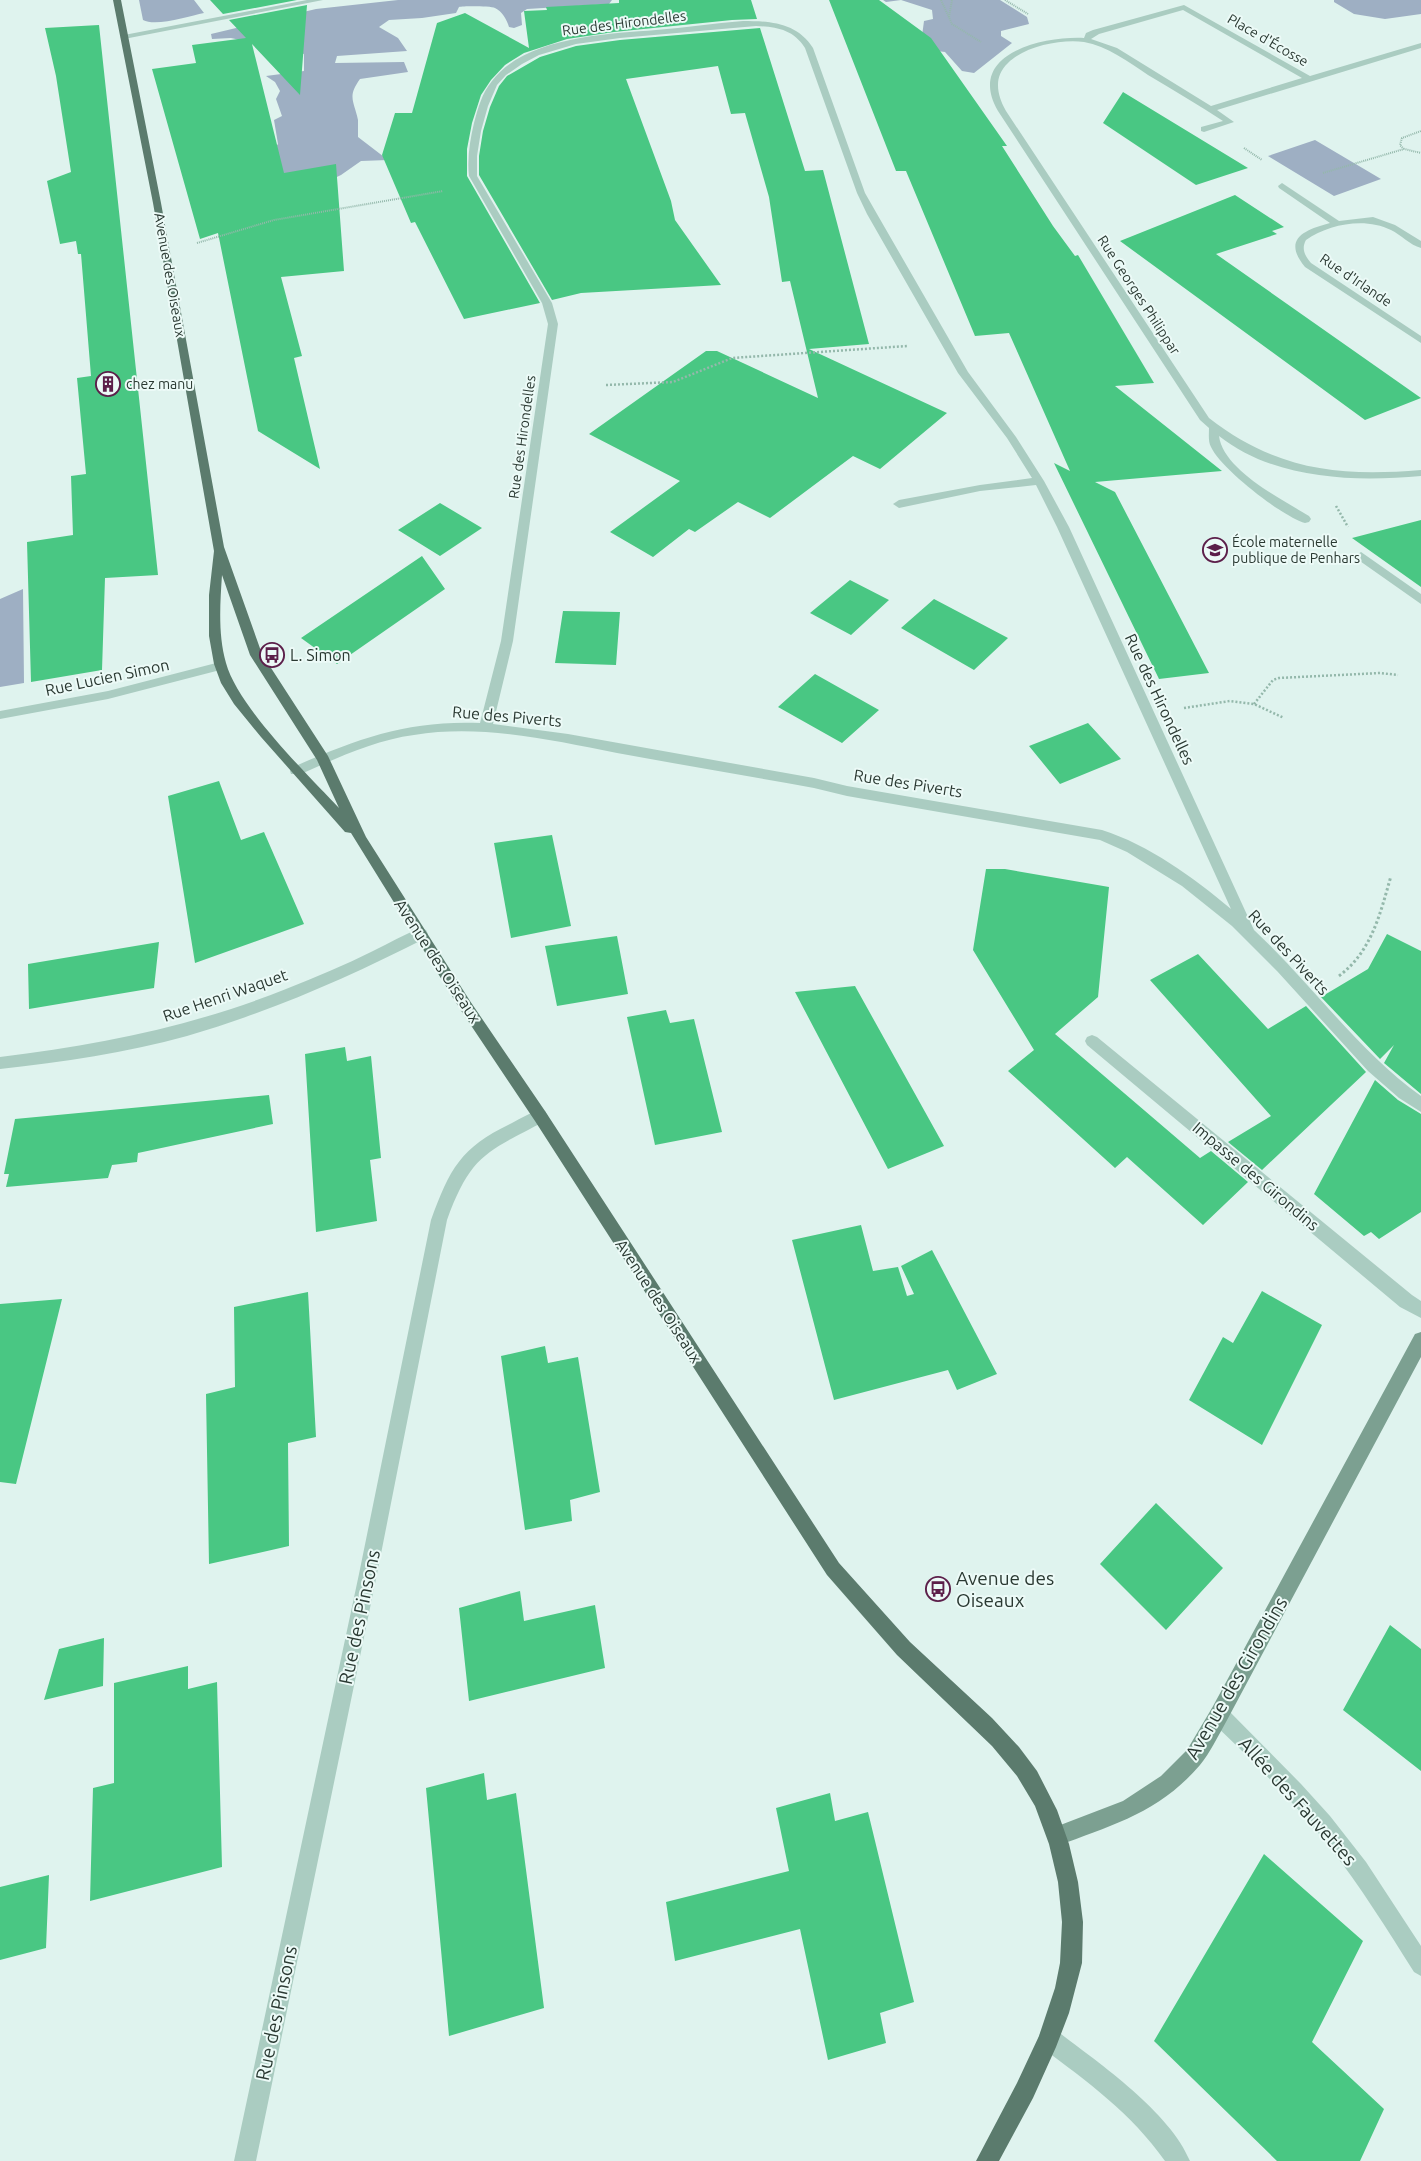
<svg xmlns="http://www.w3.org/2000/svg" width="1421" height="2161" font-family="Ubuntu,sans-serif">
<rect width="100%" height="100%" fill="#dff3ee"/>
<path fill="#9eafc3" d="M139 0H194L204 13C189 16 156 27 143 20Z
M398 0H612L609 4 527 9 521 13 522 25 514 28 509 27C507 20 502 11 495 8 491 6 463 6 459 7L456 13 422 18 389 20 379 27 398 38 407 51 337 56 335 63 404 62 408 72 360 79C347 97 354 101 358 120 358 126 358 131 358 137L388 160 361 161 341 175 316 187 259 166 278 144 274 120 282 116 276 99 280 91 275 82 266 76 304 71V54L231 38 212 39 211 34 316 9Z
M883 0H1000L1027 17 1029 24 1001 31V36L1012 43 974 73 962 71 945 52 937 51 922 36 924 21 933 19 932 10 901 0 886 2Z
M1334 0H1421V14L1385 19 1354 14 1334 2Z
M1315 140 1381 179 1334 196 1268 156Z
M23 589 24 683 0 687V599Z"/>
<path fill="#49c783" d="M210 0H297L223 14Z
M619 0H751L757 19 732 20 614 32 567 39 524 53 505 65 491 80 481 95 472 123 467 149V176L540 303 464 319 415 222 411 223 382 155 395 113H412L437 23 465 13 529 48 524 11 547 10 546 7 619 3Z
M829 0H879L931 38 1007 146H1002L1053 226 1075 256 1078 255 1154 383 1115 386 1222 471 1095 482 1115 492 1209 673 1159 679 1054 463 1070 471 1009 333 975 336 906 171H896Z
M307 5 300 95 252 44 284 173 336 164 344 271 281 277 302 356 294 358 320 469 258 431 218 233 200 239 152 69 196 63 192 45 246 38 229 20Z
M99 25 158 575 105 578 102 670 31 682 27 542 73 535 71 476 86 474 77 378 91 376 81 254H78L76 241 60 244 47 181 71 172 56 76 45 28Z
M760 28 805 171 823 170 869 344 809 349 947 413 880 469 853 456 770 518 738 502 695 532 689 529 653 557 610 532 680 481 589 434 706 351H717L818 398 790 281 782 282 769 197 745 113 731 114 718 66 626 79 671 201 675 220 721 285 581 293 552 300 479 175V156L483 131 490 107 499 86 507 76 540 57 576 46 620 40Z
M1123 92 1248 168 1196 185 1103 123Z
M1235 195 1284 227 1272 231 1277 234 1216 254 1421 398 1365 420 1120 241Z
M440 503 482 528 440 556 398 530Z
M1421 520V587L1352 538Z
M422 556 445 589 337 664 301 638Z
M850 580 889 600 851 635 810 613Z
M934 599 1008 638 974 670 901 628Z
M563 611 620 612 616 665 555 663Z
M815 674 879 710 842 743 778 707Z
M1088 723 1121 759 1060 784 1029 746Z
M219 781 241 840 264 832 304 924 195 963 168 796Z
M552 835 571 926 511 938 494 843Z
M986 869H1005L1109 887 1098 997 1055 1034 1200 1158 1211 1151 1248 1182 1203 1225 1127 1157 1115 1168 1008 1071 1034 1050 973 950Z
M1387 934 1421 951V1094L1384 1063 1394 1045 1380 1059 1321 997 1368 969Z
M617 936 628 994 557 1006 545 946Z
M159 942 154 988 29 1009 28 964Z
M1198 954 1268 1029 1306 1006 1366 1072 1262 1170 1228 1142 1271 1116 1150 980Z
M855 986 944 1146 888 1169 795 992Z
M666 1010 670 1023 694 1019 722 1132 655 1145 627 1017Z
M345 1047 347 1061 371 1056 381 1158 370 1160 377 1221 316 1232 305 1054Z
M1375 1080 1398 1100 1421 1114V1212L1379 1239 1371 1232 1364 1236 1314 1194Z
M269 1095 273 1124 138 1153 137 1162 112 1165 108 1178 6 1187 9 1174H4L15 1119Z
M861 1225 873 1271 898 1267 907 1296 914 1294 901 1266 932 1250 997 1374 957 1390 948 1370 834 1400 792 1240Z
M1262 1291 1322 1325 1262 1445 1189 1400 1223 1337 1233 1343Z
M308 1292 316 1437 288 1443 289 1546 209 1564 206 1394 235 1387 234 1307Z
M62 1299 16 1484 0 1482V1304Z
M545 1346 548 1363 578 1357 600 1492 570 1500 572 1521 525 1530 501 1356Z
M1156 1503 1223 1568 1166 1630 1100 1564Z
M520 1591 524 1621 595 1605 605 1668 469 1701 459 1608Z
M1390 1625 1421 1649V1771L1343 1710Z
M104 1638 103 1686 44 1700 59 1649Z
M188 1666V1689L217 1682 222 1867 90 1901 93 1788 114 1783V1683Z
M484 1773 487 1800 516 1793 544 2008 449 2036 426 1788Z
M830 1793 835 1821 868 1812 914 2002 880 2013 886 2043 828 2060 800 1929 675 1961 666 1902 789 1871 776 1808Z
M1264 1854 1363 1941 1312 2042 1384 2109 1360 2161H1277L1154 2041Z
M49 1875 46 1948 0 1960V1887Z"/>
<g fill="none" stroke-linecap="round" stroke-linejoin="round">
<path stroke="#94b8ab" stroke-width="2" stroke-dasharray="1 1" stroke-linecap="butt" d="M941 0 952 24 981 42
M1005 0 1028 14
M949 17 952 0
M1244 148 1262 160
M1404 149 1400 145 1402 138 1421 131
M1323 173 1404 149 1421 153
M197 243 274 220 443 191"/>
<path stroke="#94b8ab" stroke-width="2.5" stroke-dasharray="2 2" stroke-linecap="butt" d="M606 385 673 382 732 358 907 346
M1336 506 1348 527
M1254 704 1273 680 1279 678 1380 673 1398 675
M1184 708 1230 701 1254 704 1284 718"/>
<path stroke="#94b8ab" stroke-width="3" stroke-dasharray="2.5 2.5" stroke-linecap="butt" d="M1339 976C1372 951 1380 914 1391 876"/>
<path fill="#aaccc1" fill-rule="evenodd" d="M307 0H323L124 39 120 37 124 35Z
M1184 5 1310 76 1421 43V48L1217 110 1234 122 1204 132 1201 131V127L1223 121C1199 105 1173 90 1148 75 1129 62 1107 46 1084 42 1061 39 1025 46 1008 63 993 77 997 95 1006 111L1209 418C1276 470 1338 477 1421 470V476C1354 482 1275 480 1219 436 1223 470 1283 500 1309 516L1311 519 1309 522 1305 523C1283 517 1221 469 1211 447 1208 442 1209 434 1209 428L1200 420 998 111C965 54 1042 36 1084 38L1086 33 1093 30ZM1183 10 1302 78 1211 106 1117 48 1091 39 1099 34Z
M743 21C771 21 797 23 813 48L865 193 877 214 968 372 1016 437 1044 481 1069 527 1254 930C1312 984 1357 1050 1421 1096V1112L1399 1098 1368 1071 1277 971 1232 926 1182 886 1127 852 1100 840 847 796 814 788C748 776 682 765 617 753 550 740 482 724 414 735 375 740 337 758 301 774H291L290 771 291 768C356 739 408 720 480 723L501 641 548 324 542 303 469 176C467 158 470 140 474 123 478 108 482 93 492 81 525 37 606 34 656 30 685 28 714 23 743 21ZM756 26C776 27 793 29 805 48L857 193 867 214 958 373 1007 438 1032 478 980 485 899 500 893 504 899 508 980 491 1036 485 1057 527 1231 909C1193 877 1149 845 1102 830L847 786 814 778 568 734 493 724 513 641 558 324 552 303 477 176V156L481 131 488 106 497 85 506 75 522 64 539 55 576 44 620 38Z
M1282 183 1339 221 1373 217 1395 225 1421 241V248C1410 245 1401 235 1391 230 1365 217 1329 224 1306 240 1301 249 1305 256 1311 263L1421 336V343L1305 267C1282 239 1304 230 1330 223L1279 188 1278 186Z
M1361 552 1421 594V604L1357 559 1355 556Z
M220 662 226 666 224 669 108 699 0 719V711L108 691Z
M421 928 426 930 428 934 426 938C349 977 270 1012 187 1036 126 1053 63 1062 0 1069V1057C99 1045 194 1026 286 989 316 977 345 965 373 951 389 943 405 934 421 928Z
M1092 1035 1097 1037 1412 1295 1421 1301V1318L1400 1307 1087 1045 1085 1041 1087 1037Z
M540 1109 545 1111 548 1116 545 1121C487 1152 471 1154 447 1220L377 1574 256 2161H234L359 1574 431 1220C450 1168 461 1147 512 1123 521 1118 530 1113 540 1109Z
M1219 1705 1226 1708 1301 1784 1330 1816 1366 1862 1421 1946V1976L1414 1972C1387 1929 1360 1886 1329 1846 1294 1802 1253 1761 1212 1722L1209 1715 1212 1708Z
M1049 2028 1057 2031C1099 2063 1170 2112 1190 2161H1165C1131 2113 1088 2082 1041 2047L1038 2039 1041 2031Z"/>
<path fill="#7ca091" fill-rule="evenodd" d="M1421 1332V1357L1226 1722C1218 1736 1210 1753 1200 1765 1160 1812 1113 1825 1057 1846L1050 1843 1047 1836 1050 1829 1123 1801 1161 1776 1187 1750 1212 1708 1415 1334Z"/>
<path fill="#5b7b6d" fill-rule="evenodd" d="M113 0H121L161 203 224 547 262 654 328 756 366 837 470 1001 545 1111 839 1563 910 1642 992 1718 1019 1747 1037 1771 1057 1810 1069 1844 1078 1882 1083 1922 1082 1963 1069 2013 1056 2047 1033 2098 999 2161H976L1017 2083 1039 2036 1055 1988 1060 1963 1062 1922 1058 1882 1049 1844 1035 1806 1017 1776 992 1746 897 1655 827 1575 535 1121 460 1009 351 833 345 832 261 737 234 704 221 683 214 664 209 636V595L214 551 153 203ZM222 575 250 655 317 760 339 808C307 774 238 707 226 663 218 635 220 605 222 575Z"/>
</g>
<defs>
<symbol id="building-ring" viewBox="-11 -11 22 22"><circle r="9.5" fill="#ecfaf7" stroke="#5c1f4a" stroke-width="1.5"/><path d="M-4-6H4V6H1V3H-1V6H-4ZM-2.5-4.3h1.7v1.8h-1.7ZM.8-4.3h1.7v1.8H.8ZM-2.5-1h1.7V.8h-1.7ZM.8-1h1.7V.8H.8Z" fill="#5c1f4a"/></symbol>
<symbol id="school-ring" viewBox="-11 -11 22 22"><circle r="9.5" fill="#ecfaf7" stroke="#5c1f4a" stroke-width="1.5"/><path d="M0-5L7-2L0 1L-7-2ZM-4 1L0 2.5L4 1V4Q0 6-4 4Z" fill="#5c1f4a"/></symbol>
<symbol id="bus-ring" viewBox="-11 -11 22 22"><circle r="9.5" fill="#ecfaf7" stroke="#5c1f4a" stroke-width="1.5"/><path d="M-5-6H5V4H4V6H2V4H-2V6H-4V4H-5ZM-3.5-4V0h7V-4ZM-3.5 1.2v1.5H-2V1.2ZM2 1.2v1.5H3.5V1.2Z" fill="#5c1f4a"/></symbol>
</defs>
<g fill-rule="evenodd">
<use href="#building-ring" x="94" y="370" width="28" height="28"/>
<use href="#school-ring" x="1201" y="536" width="28" height="28"/>
<use href="#bus-ring" x="258" y="641" width="28" height="28"/>
<use href="#bus-ring" x="924" y="1575" width="28" height="28"/>
</g>
<g text-anchor="middle" stroke-width="4" stroke-linejoin="round" paint-order="stroke">
<g font-size="14" fill="#2a3932" stroke="#ecfaf7">
<text transform="translate(624 23) rotate(-7)" y="5">Rue des Hirondelles</text>
<text transform="translate(1268 40) rotate(30)" y="5">Place d'Écosse</text>
<text transform="translate(170 275) rotate(80)" y="5">Avenue des Oiseaux</text>
<text transform="translate(1356 280) rotate(34)" y="5">Rue d'Irlande</text>
<text transform="translate(1139 295) rotate(57)" y="5">Rue Georges Philippar</text>
<text transform="translate(522 437) rotate(-82)" y="5">Rue des Hirondelles</text>
</g>
<g font-size="14" fill="#2a3932" stroke="#ecfaf7" text-anchor="start">
<text x="126" y="389">chez manu</text>
<text x="1232" y="547">École maternelle<tspan x="1232" dy="16">publique de Penhars</tspan></text>
</g>
<g font-size="16" fill="#2a3932" stroke="#ecfaf7" text-anchor="start">
<text x="290" y="661">L. Simon</text>
</g>
<g font-size="16" fill="#2a3932" stroke="#ecfaf7">
<text transform="translate(107 677) rotate(-12)" y="6">Rue Lucien Simon</text>
<text transform="translate(1160 699) rotate(65)" y="6">Rue des Hirondelles</text>
<text transform="translate(507 716) rotate(5)" y="6">Rue des Piverts</text>
<text transform="translate(908 783) rotate(9)" y="6">Rue des Piverts</text>
<text transform="translate(1289 952) rotate(47)" y="6">Rue des Piverts</text>
<text transform="translate(438 961) rotate(57)" y="6">Avenue des Oiseaux</text>
<text transform="translate(225 995) rotate(-19)" y="6">Rue Henri Waquet</text>
<text transform="translate(1256 1176) rotate(40)" y="6">Impasse des Girondins</text>
<text transform="translate(659 1301) rotate(57)" y="6">Avenue des Oiseaux</text>
</g>
<g font-size="19" fill="#2a3932" stroke="#ecfaf7" text-anchor="start">
<text x="956" y="1585">Avenue des<tspan x="956" dy="22">Oiseaux</tspan></text>
</g>
<g font-size="19" fill="#2a3932" stroke="#ecfaf7">
<text transform="translate(359 1617) rotate(-78)" y="7">Rue des Pinsons</text>
<text transform="translate(1236 1678) rotate(-60)" y="7">Avenue des Girondins</text>
<text transform="translate(1298 1801) rotate(48)" y="7">Allée des Fauvettes</text>
<text transform="translate(276 2013) rotate(-78)" y="7">Rue des Pinsons</text>
</g>
</g>
</svg>
